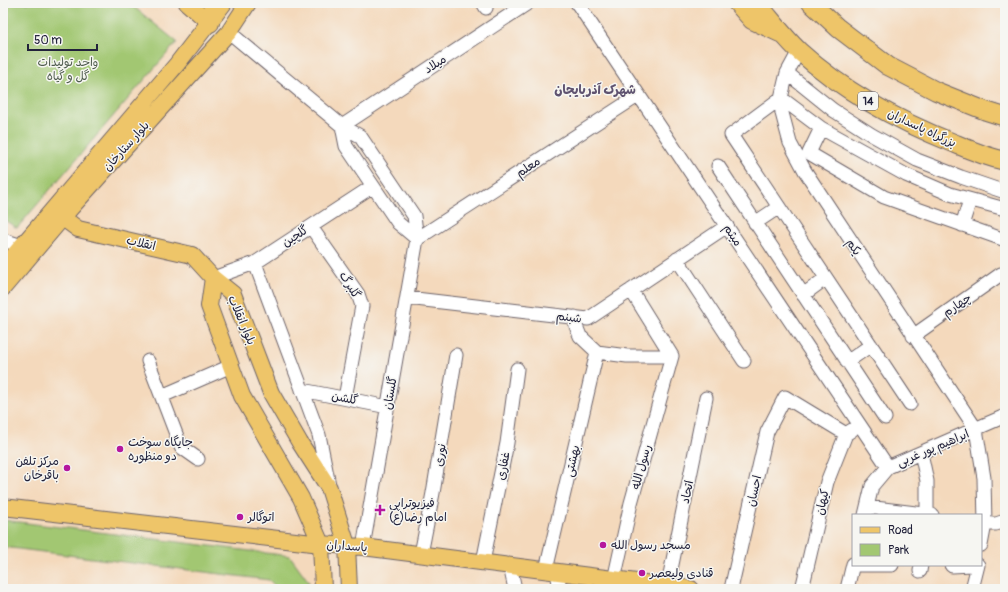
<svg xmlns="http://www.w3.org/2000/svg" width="1008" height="592" font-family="Pangolin,'Playpen Sans Arabic',sans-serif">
<rect width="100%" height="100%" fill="#f6f6f2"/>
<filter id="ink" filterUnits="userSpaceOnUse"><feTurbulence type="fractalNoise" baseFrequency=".025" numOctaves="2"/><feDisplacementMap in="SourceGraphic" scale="8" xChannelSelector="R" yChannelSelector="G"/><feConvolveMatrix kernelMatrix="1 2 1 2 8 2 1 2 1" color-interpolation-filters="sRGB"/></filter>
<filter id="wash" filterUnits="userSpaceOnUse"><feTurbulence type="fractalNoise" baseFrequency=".012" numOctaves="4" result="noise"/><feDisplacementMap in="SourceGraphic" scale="16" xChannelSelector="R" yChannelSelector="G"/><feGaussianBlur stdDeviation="0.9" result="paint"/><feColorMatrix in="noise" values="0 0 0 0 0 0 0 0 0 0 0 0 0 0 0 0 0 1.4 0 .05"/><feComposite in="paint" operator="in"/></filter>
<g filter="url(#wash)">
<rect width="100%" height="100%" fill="#f4d9bc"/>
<path fill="#a2c772" stroke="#627456" d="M3 3H129L177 42 17 228 3 219Z
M3 520 290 556 309 582V589H278L269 580 3 547Z"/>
</g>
<g filter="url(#ink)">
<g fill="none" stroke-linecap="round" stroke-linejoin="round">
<defs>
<path id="minor" d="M483 3 486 8
M577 3 888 467
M229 32 342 126 360 136 414 216 417 239 363 547
M799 51 787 73 781 98 782 113 790 143 805 171 976 429 984 478 985 524 981 545
M787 73 833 110 872 135 917 160 961 177 1005 192
M342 126 528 3
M342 126 346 146 373 186 398 223 417 239
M821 128 809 153 884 197 1005 240
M718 166 885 418
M755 223 779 207
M962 225 970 200
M311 227 358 294 362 306 345 398
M417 239 639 95
M3 240 22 246
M677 259 744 361
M255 263 319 435 329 485
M213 278 255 263 373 186
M631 290 672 356
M803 295 826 278
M407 298 588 319 727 226
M575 317 576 326 580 336 597 352 627 356H672
M913 336 1001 274
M148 361 181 447 198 459
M847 362 871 345
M302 390 388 407
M162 396 231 366
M910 404 731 135 781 98 821 128 906 175 950 194 1005 209
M921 453 927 481V515
M867 507 932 515
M865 515 872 486 888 467 1005 416
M981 524H996L1005 521
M421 554 433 493 456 355
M483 562 507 443 517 369
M853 565H892
M951 565 952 566 972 565
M510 566 515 589
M546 570 597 352
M920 571 921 565
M557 572 560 589
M612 589 631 503 672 356
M667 589 706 398
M731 589 767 432 785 397 846 434
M802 589 827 482 846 434 852 430
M847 589 853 564
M972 589 978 565"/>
<path id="major" d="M187 3 210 23
M63 218 78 229 192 255 213 278 233 294 271 393 300 443 329 488 347 545 349 589
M3 268 177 64 224 3
M213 278 209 306 242 396 301 498 321 544 323 589
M3 288 69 210 229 32 248 3
M3 507 321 544 363 547 691 589"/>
<path id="highway" d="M737 3 752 20 780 33
M757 3C771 19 784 37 799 51 844 92 900 122 956 144 972 151 988 157 1005 161
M811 3 838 28 888 66 936 91 986 111 1005 117
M210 23 213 3"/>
</defs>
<use href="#minor" stroke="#6c6268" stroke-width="15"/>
<use href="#major" stroke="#6c6268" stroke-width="18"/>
<use href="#highway" stroke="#6c6268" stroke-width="20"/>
<use href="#minor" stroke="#fff" stroke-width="13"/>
<use href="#major" stroke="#eec569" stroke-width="16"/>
<use href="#highway" stroke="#eec569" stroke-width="18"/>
</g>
</g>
<g fill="#b5179e" stroke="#f6f6f2" stroke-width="1.5">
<circle cx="120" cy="449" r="4"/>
<circle cx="67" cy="468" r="4"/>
<path d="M378 504h4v4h4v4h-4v4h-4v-4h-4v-4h4z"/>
<circle cx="240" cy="517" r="4"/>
<circle cx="603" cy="545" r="4"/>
<circle cx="642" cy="573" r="4"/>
</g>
<g text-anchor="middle" stroke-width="3" stroke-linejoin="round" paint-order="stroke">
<rect fill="#f6f6f2" stroke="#626272" stroke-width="1" x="858" y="92" width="20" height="18" rx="3"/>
<g font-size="11" font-weight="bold" fill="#22223b">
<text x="868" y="105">14</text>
</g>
<g font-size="12" fill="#4f5c4e" stroke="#f6f6f2">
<text x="68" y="66">واحد تولیدات<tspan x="68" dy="14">گل و گیاه</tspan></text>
</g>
<g font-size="12" fill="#22223b" stroke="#f6f6f2">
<text transform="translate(435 64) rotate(-33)" y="4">میلاد</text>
<text transform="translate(922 128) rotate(25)" y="4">بزرگراه پاسداران</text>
<text transform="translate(126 146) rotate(-48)" y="4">بلوار ستارخان</text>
<text transform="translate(528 167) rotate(-33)" y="4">معلم</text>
<text transform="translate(733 235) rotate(56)" y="4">میثم</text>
<text transform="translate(295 236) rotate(-33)" y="4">گلچین</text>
<text transform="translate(141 243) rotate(13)" y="4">انقلاب</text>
<text transform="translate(854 247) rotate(57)" y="4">یکم</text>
<text transform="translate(350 285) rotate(58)" y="4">گلبرگ</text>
<text transform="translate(957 305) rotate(-35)" y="4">چهارم</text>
<text transform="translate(569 317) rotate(7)" y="4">شبنم</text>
<text transform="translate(242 320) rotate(67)" y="4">بلوار انقلاب</text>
<text transform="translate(390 393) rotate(-80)" y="4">گلستان</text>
<text transform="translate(345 398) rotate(11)" y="4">گلشن</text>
<text transform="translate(933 448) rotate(-23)" y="4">ابراهیم پور غربی</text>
<text transform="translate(440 455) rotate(-81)" y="4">نوری</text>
<text transform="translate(572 461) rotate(-77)" y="4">بهشتی</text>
<text transform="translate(503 466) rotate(-79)" y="4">غفاری</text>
<text transform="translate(641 467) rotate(-75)" y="4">رسول الله</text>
<text transform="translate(754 491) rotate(-77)" y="4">احسان</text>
<text transform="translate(687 492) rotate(-78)" y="4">اتحاد</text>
<text transform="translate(822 502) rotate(-77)" y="4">کیهان</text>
<text transform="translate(347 546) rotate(4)" y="4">پاسداران</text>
</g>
<g font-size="12" fill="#22223b" stroke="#f6f6f2" text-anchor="start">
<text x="128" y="446">جایگاه سوخت<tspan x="128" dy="14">دو منظوره</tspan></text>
<text x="59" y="465" text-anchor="end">مرکز تلفن<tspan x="59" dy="14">باقرخان</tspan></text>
<text x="389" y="507">فیزیوتراپی<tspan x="389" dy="14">امام رضا(ع)</tspan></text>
<text x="248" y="521">اتوگالر</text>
<text x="611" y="549">مسجد رسول الله</text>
<text x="650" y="577">قنادی ولیعصر</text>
</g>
<g font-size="13" font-weight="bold" fill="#5f5370" stroke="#f6f6f2">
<text x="595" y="94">شهرک آذربایجان</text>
</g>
</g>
<rect width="1008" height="592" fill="none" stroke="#f6f6f2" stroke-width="16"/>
<rect x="852" y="514" width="130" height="52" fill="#f6f6f2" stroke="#a1a1a9"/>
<rect x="860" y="527" width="20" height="6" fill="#eec569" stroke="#a1a1a9"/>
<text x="888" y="534" font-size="12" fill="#22223b">Road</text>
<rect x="860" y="544" width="20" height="12" fill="#a2c772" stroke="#a1a1a9"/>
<text x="888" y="554" font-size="12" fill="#22223b">Park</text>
<path d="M28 44v6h69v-6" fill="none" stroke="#22223b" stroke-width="2"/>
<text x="34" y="44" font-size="12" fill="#22223b" stroke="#f6f6f2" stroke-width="3" paint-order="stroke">50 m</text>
</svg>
